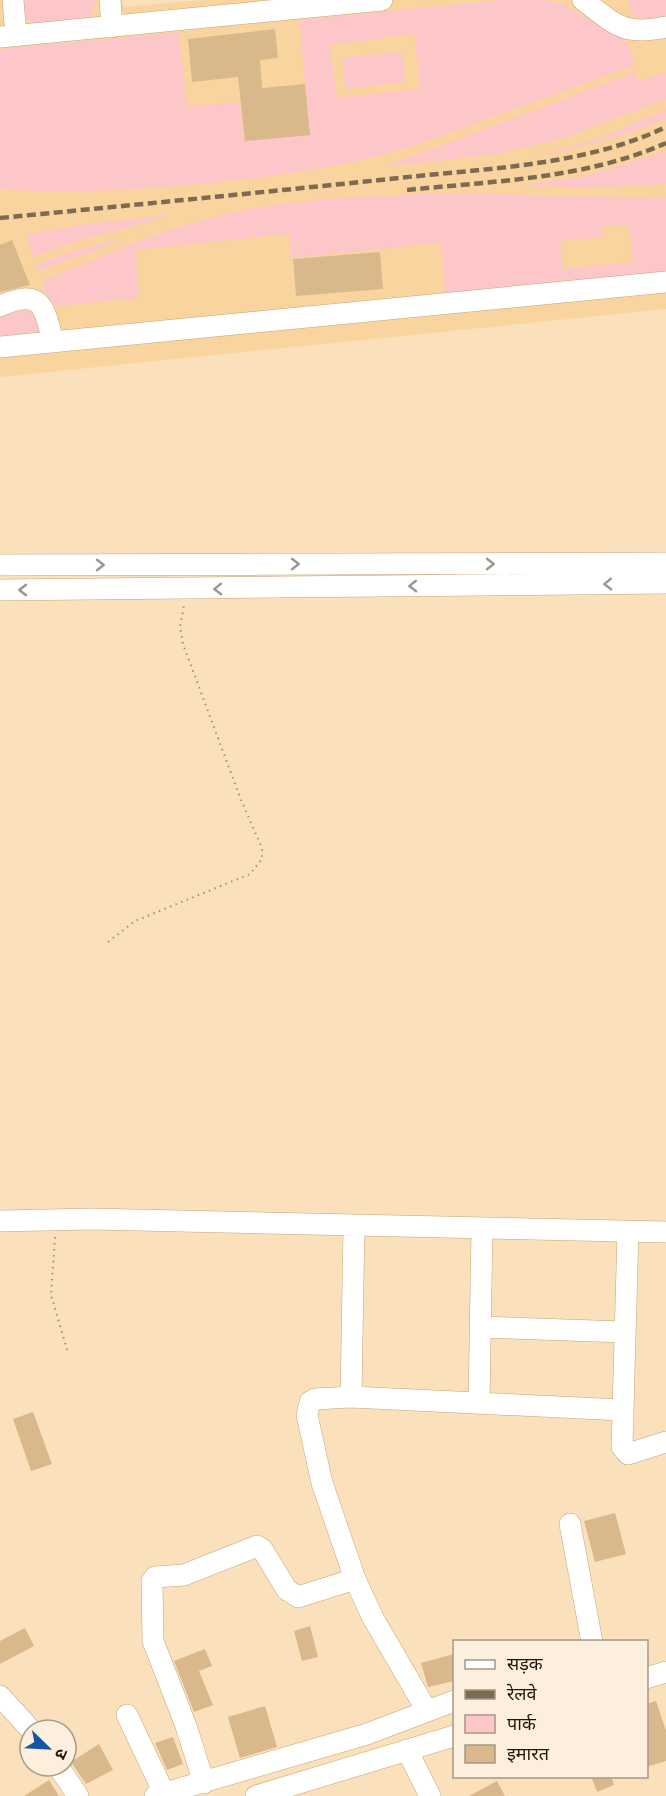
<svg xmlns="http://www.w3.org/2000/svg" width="666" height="1796" font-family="Inter,'Noto Sans Devanagari',sans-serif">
<rect width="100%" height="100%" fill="#fae0bb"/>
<path fill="#fad49f" d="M0 0H123L124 7 202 0H666V309L0 377Z"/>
<path fill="#fdc6c8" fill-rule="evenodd" d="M20 0H95C95 10 91 15 84 21L37 25 25 18Z
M503 0H543L563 4 603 28 626 38 635 65 416 145C346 167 274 177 201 184 133 190 67 194 0 189V49L179 32 187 107 240 102 245 141 310 134 299 20ZM414 34 421 88 337 98 330 45Z
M627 0H666V17L643 20 634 16Z
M402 51 405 82 345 89 342 58Z
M635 72 639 82 666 72V99L561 139 497 154 384 167Z
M666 109V119C621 138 577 148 529 158L603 137Z
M666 151V184L588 188 518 185 582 177Z
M449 193 666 198V272L445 293 441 243 291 258 289 234 136 250 138 298 54 306 47 302 42 281C105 255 168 226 235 212 302 197 381 196 449 193ZM629 225 633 262 563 269 560 241 603 237 602 227Z
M165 216V218L83 239 33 257 26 235 92 223Z
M121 239 122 240 39 271 37 265 69 252Z
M26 302 44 331 0 336V311Z"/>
<path fill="#d9b98b" d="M275 29 278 58 260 60 262 88 305 84 310 135 245 141 238 77 192 82 188 39Z
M12 240 30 285 0 292V245Z
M380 252 383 289 296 296 293 259Z
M33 1412 52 1464 31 1471 13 1419Z
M615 1513 626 1554 595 1562 584 1521Z
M310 1626 318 1657 302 1661 294 1631Z
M25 1628 34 1646 0 1664V1641Z
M205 1649 212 1666 199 1671 213 1705 194 1712 174 1661Z
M454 1654V1681L428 1687 421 1663Z
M656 1701 666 1731V1761L646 1767V1704Z
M265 1706 277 1747 240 1758 228 1717Z
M173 1737 183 1764 167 1770 155 1743Z
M99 1744 113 1770 86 1784 71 1762Z
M591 1776H611L614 1785 597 1792Z
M49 1780 59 1796H24Z
M497 1781 505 1796H469Z"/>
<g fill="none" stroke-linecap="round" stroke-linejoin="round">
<defs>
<path id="minor" d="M13 0 16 36
M110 0 112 27
M583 0C616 25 623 36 666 27
M0 37 382 0
M0 306C41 288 44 305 53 342
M0 347 666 282
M0 565 666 563
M0 590 666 583
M0 1221 93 1219 666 1232
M628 1231 622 1447 628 1454 666 1442
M482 1327 625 1332
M351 1397 354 1225
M479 1403 482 1229
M570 1524 592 1642
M646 1678 666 1672
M0 1696 31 1730
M427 1711 373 1618 355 1579 322 1483 307 1415 310 1402 315 1399 351 1397 622 1410
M127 1715 164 1793
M407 1750 430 1796
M58 1766 78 1796
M204 1783 186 1726 153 1641 152 1581 155 1577 184 1575 257 1546 262 1549 287 1590 298 1597 355 1579
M155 1796 367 1734 454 1701
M256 1796 454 1736"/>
</defs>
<use href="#minor" stroke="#c4a578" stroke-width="22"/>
<path stroke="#a59173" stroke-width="2" stroke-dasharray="1.5 4.5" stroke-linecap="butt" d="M108 942 135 921 250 874 262 859V848L241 800 183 644 180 627 184 605
M55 1237 51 1295 68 1353"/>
<use href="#minor" stroke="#fff" stroke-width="21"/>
<path stroke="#7c6b51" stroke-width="4.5" stroke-dasharray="9 4.5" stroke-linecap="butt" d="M407 190C493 181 586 179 666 143
M0 218C133 205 266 192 399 178 488 168 584 166 666 127"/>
</g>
<defs><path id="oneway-chevron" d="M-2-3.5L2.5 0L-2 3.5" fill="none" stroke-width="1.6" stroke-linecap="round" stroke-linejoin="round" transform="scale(1.5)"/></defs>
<g stroke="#9b968e">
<use href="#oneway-chevron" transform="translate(295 564)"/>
<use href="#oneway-chevron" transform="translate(490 564)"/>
<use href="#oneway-chevron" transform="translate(100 565)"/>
<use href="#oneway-chevron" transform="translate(608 584) rotate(179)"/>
<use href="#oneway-chevron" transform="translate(413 586) rotate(179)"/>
<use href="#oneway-chevron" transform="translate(218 589) rotate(179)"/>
<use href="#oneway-chevron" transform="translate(23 590) rotate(-180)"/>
</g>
<rect x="453" y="1640" width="195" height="138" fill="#fdefdd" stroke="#a59887" stroke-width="1.5"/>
<rect x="465" y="1660" width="30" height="9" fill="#ffffff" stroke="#a59887" stroke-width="1.5"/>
<text x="507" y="1670" font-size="18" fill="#211605">सड़क</text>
<rect x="465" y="1690" width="30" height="9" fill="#7c6b51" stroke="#a59887" stroke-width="1.5"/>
<text x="507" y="1700" font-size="18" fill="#211605">रेलवे</text>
<rect x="465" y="1715" width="30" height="18" fill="#fdc6c8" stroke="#a59887" stroke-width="1.5"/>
<text x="507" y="1730" font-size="18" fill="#211605">पार्क</text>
<rect x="465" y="1745" width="30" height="18" fill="#d9b98b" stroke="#a59887" stroke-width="1.5"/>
<text x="507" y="1760" font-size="18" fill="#211605">इमारत</text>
<g transform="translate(48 1748) rotate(114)"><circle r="28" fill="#fdefdd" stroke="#a59887" stroke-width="1.5"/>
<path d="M0-4.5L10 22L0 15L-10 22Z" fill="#1356a6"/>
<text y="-9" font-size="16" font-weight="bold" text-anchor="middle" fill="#211605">उ</text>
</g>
</svg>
